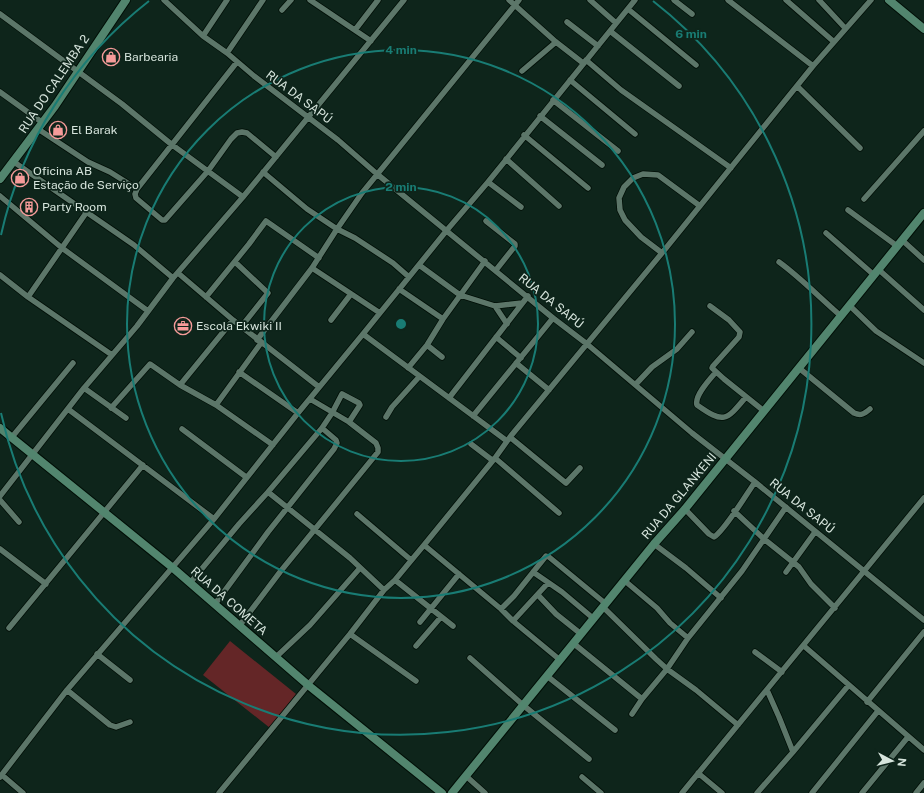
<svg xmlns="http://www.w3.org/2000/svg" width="924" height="793" font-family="'Public Sans',sans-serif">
<rect width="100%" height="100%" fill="#0e251b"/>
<path fill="#642627" d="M230 641 296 694 270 728 203 675Z"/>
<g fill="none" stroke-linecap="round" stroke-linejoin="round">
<defs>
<path id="street" d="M164 0 203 36 227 53 254 76 338 140 377 174 553 318 587 344 692 433 755 482 924 620
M310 0 371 41
M509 0 556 42 583 63
M590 0 616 23
M674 0 692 14
M728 0 813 66
M786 0 833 41
M819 0 845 28
M628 9 696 65
M282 10 291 0
M0 14 122 104 171 144 243 197
M567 22 598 46
M355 30 378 0
M610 31 679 86
M203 36 227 0
M227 53 263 0
M586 60 621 90 731 168
M237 62 137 189 135 194 136 198 162 220H165L208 171 231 139 237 133 242 132 247 133 276 157
M522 71 556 42
M570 80 635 134
M797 86 860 148
M0 92 43 123
M553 100 618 151
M540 116 602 165
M38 129 88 162 110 172 137 189
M524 135 588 188
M506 159 559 206
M14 162 134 245 173 278
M263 172 307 209 337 229 355 238 393 263 409 277
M488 182 521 207
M0 196 62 248 148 311
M864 199 924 131
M848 210 897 246
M486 221 515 244V246L496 270
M826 233 874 275
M902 240 924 260
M662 253 641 237 625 220 620 210 619 198 624 187 633 178 643 174 658 175 700 206
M235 262 268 293 241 327
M779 262C801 278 820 298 841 316
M419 265 460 295 495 306 522 303
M312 268 380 313
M878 269 924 310
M178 273 233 320 319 387
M0 275 28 297 112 355
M399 289 443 319
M28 297 86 213
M206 297 249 244 266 221 319 258
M849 305 876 331 924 363
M495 306 507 324
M710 306 729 320 740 332 739 337 713 366 712 368 724 379 764 411
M331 320 351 294
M363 334 507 441
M496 337 521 358
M257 340 312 268 337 229 362 193 519 0
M427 345 442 357
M516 363 549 390
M408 368 427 345 443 319 485 261
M799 368 854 413C861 416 864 414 870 409
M239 372 298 413
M716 372C710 379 694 396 697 405 724 424 726 421 746 397
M636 384 652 367 677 349 692 332
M180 385 233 320
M84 388 126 418
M449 398 528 296
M216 405 261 343
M111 408 150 364 180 385 216 405 273 445
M68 409 214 519
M473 416 553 318
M386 417 392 407 419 377
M182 429 246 477
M12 437 73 363
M510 437 566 483 580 468
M471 444 492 460
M495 458 559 513
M268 492 350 558 384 590
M0 496 84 388 137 326 173 278 243 197 404 0
M0 500 19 522
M685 509 709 534 714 537C725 530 746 495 755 482
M734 511 764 539 799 567 811 584 835 608
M357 514 411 560
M654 544 686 568 721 598
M424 545 501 609 513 621 560 660
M0 549 46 584
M533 572 562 592 594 619
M786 572 815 532
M395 580 453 626
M625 581 657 608 670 623 688 638
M190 583 239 524 268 492 322 428 332 413 342 394 359 403 360 405 349 422
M538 595 556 614 581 634
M215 604 268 532 334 449 337 443 336 440 322 428
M603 607 656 659 667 669 696 690 738 725
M501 609 514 596 546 556 549 557 606 604
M513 621 548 583
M420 622 459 574
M240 625 280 572 378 452V448L376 443 349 422 310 399
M9 628 143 465
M350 634 416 681
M573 643 642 699
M416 646 441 617
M804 646 924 750
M755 652 782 672
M97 654 130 680
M276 657 310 625 360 568
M470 658 523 705 589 759
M547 676 615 730
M67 690 110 725 116 727 130 722
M767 690 779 717 793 752
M867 702 924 632
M632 714 642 699 667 669 688 638 742 571 786 507
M698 773 722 793
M2 775 23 793
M466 776 485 793
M0 777 67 690 214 519 298 413 363 334 447 230 488 182 635 0
M582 777 601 793
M219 793 350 634 384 590 395 580 424 545 495 458 510 437 662 253 813 66 871 0
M682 793 924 498
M757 793 793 752 848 686
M812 793 878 711
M862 793 908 737
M916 793 924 783"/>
<path id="secondary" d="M889 0 924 29
M0 179 55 106 126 0
M0 428 173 568 308 685 442 793
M452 793 654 544 685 509 924 213"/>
</defs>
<use href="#street" stroke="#000e06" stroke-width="7"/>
<use href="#secondary" stroke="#000e06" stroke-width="10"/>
<use href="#street" stroke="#5c7669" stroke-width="5.5"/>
<use href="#secondary" stroke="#52856e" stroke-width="8"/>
</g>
<g fill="none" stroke="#197c74" stroke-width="2">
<circle cx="401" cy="324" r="137"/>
<circle cx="401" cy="324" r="274"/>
<path d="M1 235A410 410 0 0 1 149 1M653 1A410 410 0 1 1 1 413"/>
</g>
<defs>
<symbol id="shop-ring" viewBox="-11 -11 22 22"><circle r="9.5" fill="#0e251b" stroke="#f59b99" stroke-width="1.5"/><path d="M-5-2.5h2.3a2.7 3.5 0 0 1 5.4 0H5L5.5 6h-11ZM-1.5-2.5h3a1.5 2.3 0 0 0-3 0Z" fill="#f59b99"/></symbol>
<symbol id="building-ring" viewBox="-11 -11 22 22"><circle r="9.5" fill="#0e251b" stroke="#f59b99" stroke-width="1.5"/><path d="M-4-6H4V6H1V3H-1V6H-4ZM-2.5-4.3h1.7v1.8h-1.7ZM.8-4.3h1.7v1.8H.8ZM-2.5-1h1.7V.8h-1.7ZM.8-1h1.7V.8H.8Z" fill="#f59b99"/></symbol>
<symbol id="office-ring" viewBox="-11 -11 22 22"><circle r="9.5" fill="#0e251b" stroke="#f59b99" stroke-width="1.5"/><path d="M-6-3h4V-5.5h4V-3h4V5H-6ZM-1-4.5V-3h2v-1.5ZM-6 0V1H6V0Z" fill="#f59b99"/></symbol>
</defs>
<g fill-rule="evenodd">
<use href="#shop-ring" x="101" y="47" width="20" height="20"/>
<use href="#shop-ring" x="48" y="120" width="20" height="20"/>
<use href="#shop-ring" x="10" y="168" width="20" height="20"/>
<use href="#building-ring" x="19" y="197" width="20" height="20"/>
<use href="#office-ring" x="173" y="316" width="20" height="20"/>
</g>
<g text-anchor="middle" stroke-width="3.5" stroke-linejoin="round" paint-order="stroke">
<g font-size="12" fill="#d7e5dd" stroke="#0e251b" text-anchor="start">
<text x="124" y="61">Barbearia</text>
<text x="71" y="134">El Barak</text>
<text x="33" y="175">Oficina AB<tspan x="33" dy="14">Estação de Serviço</tspan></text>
<text x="42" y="211">Party Room</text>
<text x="196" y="330">Escola Ekwiki II</text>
</g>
<g font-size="12" fill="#d7e5dd" stroke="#0e251b">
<text transform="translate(54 84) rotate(-56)" y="4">RUA DO CALEMBA 2</text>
<text transform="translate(299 97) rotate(37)" y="4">RUA DA SAPÚ</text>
<text transform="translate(551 301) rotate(39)" y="4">RUA DA SAPÚ</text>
<text transform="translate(679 496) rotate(-50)" y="4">RUA DA GLANKENI</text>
<text transform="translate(802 506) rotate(39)" y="4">RUA DA SAPÚ</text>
<text transform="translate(229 601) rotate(41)" y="4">RUA DA COMETA</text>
</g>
</g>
<circle cx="401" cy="324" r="6" fill="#197c74" stroke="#0e251b" stroke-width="2"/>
<g font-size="12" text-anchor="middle" font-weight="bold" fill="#197c74" stroke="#0e251b" stroke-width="3.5" stroke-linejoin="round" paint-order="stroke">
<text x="691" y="38">6 min</text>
<text x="401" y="54">4 min</text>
<text x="401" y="191">2 min</text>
</g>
<g transform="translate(892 761) rotate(97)" stroke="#0e251b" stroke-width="3" paint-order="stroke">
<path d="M0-3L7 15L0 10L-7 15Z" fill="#d7e5dd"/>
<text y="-6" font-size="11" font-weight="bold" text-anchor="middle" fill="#d7e5dd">N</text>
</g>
</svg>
